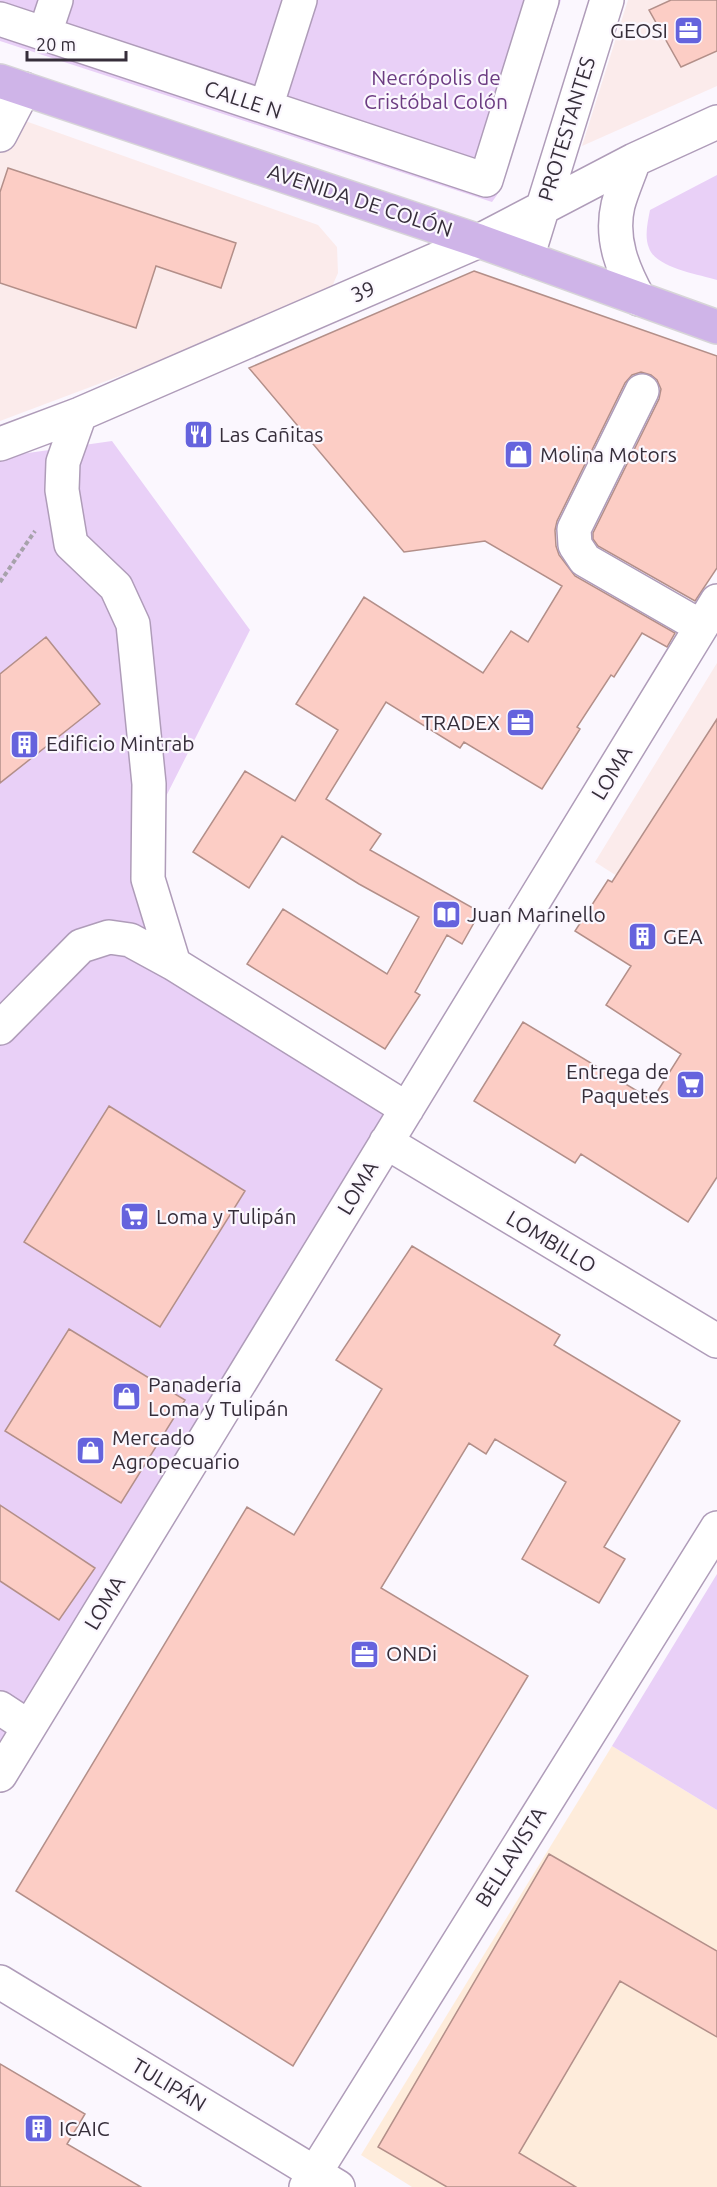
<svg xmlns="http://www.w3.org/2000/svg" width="717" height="2187" font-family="Ubuntu,sans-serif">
<rect width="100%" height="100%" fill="#fbf7fe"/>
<path fill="#fbebeb" d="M628 0H717V86L582 146Z
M0 112 318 225 337 247 338 273 327 298 0 421Z
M717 663V940L595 862Z"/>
<path fill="#feecdb" d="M612 1746 717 1810V2187H412L361 2155Z"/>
<path fill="#e9d0f7" d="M0 0H561L497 195 492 202 0 41Z
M717 175V280C698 274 656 268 649 248 644 236 648 221 650 210Z
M112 441 250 630 148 832 174 964 407 1109 0 1775V457Z
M717 1574V1810L612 1746Z"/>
<path fill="#fccdc5" stroke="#b38f89" stroke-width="1.5" d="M671 0H717V51L681 67 649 10Z
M8 168 236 243 221 288 156 266 136 328 0 283V192Z
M474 271 717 356V568L695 601 598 546 593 539V533L659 399 661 389 657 380 651 375 641 372 632 375 625 383 557 521 555 530 556 546 559 555 575 576 675 633 667 647 642 633 614 677 611 675 577 727 580 729 542 789 464 742 460 748 386 702 326 799 381 834 370 850 480 912 462 944 447 935 415 992 420 995 385 1049 247 964 283 909 387 974 419 917 359 884 282 836 249 888 193 852 245 771 295 801 338 730 296 704 364 597 483 673 511 631 528 642 562 586 485 541 404 552 249 368Z
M46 637 100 704 0 783V674Z
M717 719V1177L688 1222 581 1154 575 1163 474 1101 523 1022 652 1100 681 1054 606 1005 631 966 575 931 608 880 612 882Z
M109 1106 245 1191 160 1327 24 1242Z
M412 1246 560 1335 554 1345 680 1421 604 1547 625 1559 599 1603 522 1559 566 1482 495 1439 486 1454 469 1443 381 1588 528 1676 293 2066 16 1891 247 1507 294 1535 382 1389 336 1360Z
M69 1329 185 1400 121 1503 5 1431Z
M0 1505 95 1568 59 1620 0 1581Z
M549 1854 717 1951V2037L620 1981 519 2153 576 2187H447L378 2147Z
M0 2064 85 2114 67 2144 141 2187H0Z"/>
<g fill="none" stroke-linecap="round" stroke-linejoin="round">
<defs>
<path id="minor" d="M0 19 486 180 542 0
M45 33 56 0
M266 107 300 0
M0 135 24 89
M634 160C629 175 622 190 618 205 610 239 623 270 639 299
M527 258 607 0
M642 391 574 529 575 545 585 560 700 626
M80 414 63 462 62 490 71 544 116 587 133 624 149 784 148 879 174 964
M0 444 80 414 479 241 634 160 717 122
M0 1028 81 946 109 937 130 940 174 964 407 1109
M386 1142 717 1341
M0 1708 29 1727
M0 1775 717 601
M0 1982 338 2187
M306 2187 717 1528"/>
<path id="major" d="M0 81 479 241 717 327"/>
</defs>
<use href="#minor" stroke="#af9cb9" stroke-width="36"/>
<use href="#major" stroke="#d7d5d8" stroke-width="36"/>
<path stroke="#a7a2ab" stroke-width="4" stroke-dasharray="4.5 3" stroke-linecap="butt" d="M0 582 35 531"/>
<use href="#minor" stroke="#fff" stroke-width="33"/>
<use href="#major" stroke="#cfb4e8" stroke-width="33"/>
</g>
<defs>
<symbol id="office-square" viewBox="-11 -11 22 22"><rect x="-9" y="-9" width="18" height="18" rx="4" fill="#6563dd" stroke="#fbf7fe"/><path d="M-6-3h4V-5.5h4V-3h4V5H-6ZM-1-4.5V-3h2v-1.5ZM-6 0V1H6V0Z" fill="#fff"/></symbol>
<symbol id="restaurant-square" viewBox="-11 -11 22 22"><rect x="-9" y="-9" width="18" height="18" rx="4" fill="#6563dd" stroke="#fbf7fe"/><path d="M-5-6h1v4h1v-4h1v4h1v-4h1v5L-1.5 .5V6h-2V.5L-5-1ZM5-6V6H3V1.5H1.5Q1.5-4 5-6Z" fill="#fff"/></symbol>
<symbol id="shop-square" viewBox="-11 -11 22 22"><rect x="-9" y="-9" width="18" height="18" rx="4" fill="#6563dd" stroke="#fbf7fe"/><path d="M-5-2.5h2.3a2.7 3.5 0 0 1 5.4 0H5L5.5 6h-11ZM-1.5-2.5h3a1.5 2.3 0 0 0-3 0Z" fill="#fff"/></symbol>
<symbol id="building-square" viewBox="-11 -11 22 22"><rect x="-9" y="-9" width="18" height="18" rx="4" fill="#6563dd" stroke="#fbf7fe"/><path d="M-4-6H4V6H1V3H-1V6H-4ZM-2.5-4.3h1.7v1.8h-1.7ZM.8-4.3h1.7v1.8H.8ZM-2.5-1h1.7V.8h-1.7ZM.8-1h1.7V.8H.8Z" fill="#fff"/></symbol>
<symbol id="library-square" viewBox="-11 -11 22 22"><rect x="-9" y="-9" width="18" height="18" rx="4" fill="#6563dd" stroke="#fbf7fe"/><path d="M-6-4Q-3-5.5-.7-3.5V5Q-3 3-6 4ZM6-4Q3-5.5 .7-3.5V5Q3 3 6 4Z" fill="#fff"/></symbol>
<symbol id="supermarket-square" viewBox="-11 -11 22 22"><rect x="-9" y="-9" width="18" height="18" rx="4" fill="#6563dd" stroke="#fbf7fe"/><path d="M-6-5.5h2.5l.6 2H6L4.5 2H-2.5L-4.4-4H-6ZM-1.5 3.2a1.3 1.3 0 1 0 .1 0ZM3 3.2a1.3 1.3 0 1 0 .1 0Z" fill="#fff"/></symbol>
</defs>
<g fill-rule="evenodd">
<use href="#office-square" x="672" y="14" width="33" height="33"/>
<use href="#restaurant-square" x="182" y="418" width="33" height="33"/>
<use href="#shop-square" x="502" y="438" width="33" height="33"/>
<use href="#office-square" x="504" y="706" width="33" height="33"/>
<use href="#building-square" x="8" y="728" width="33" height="33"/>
<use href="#library-square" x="430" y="898" width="33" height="33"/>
<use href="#building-square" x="626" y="920" width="33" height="33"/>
<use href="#supermarket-square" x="674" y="1068" width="33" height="33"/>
<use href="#supermarket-square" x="118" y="1200" width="33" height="33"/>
<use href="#shop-square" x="110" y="1380" width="33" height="33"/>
<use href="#shop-square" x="74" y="1434" width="33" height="33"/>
<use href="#office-square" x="348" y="1638" width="33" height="33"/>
<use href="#building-square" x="22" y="2112" width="33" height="33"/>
</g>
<g text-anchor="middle" stroke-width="4.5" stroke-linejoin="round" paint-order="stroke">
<g font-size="21" fill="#362e3a" stroke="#fbf7fe" text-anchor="start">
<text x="668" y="38" text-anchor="end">GEOSI</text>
<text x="219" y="442">Las Cañitas</text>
<text x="540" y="462">Molina Motors</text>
<text x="500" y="730" text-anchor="end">TRADEX</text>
<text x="46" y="751">Edificio Mintrab</text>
<text x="467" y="922">Juan Marinello</text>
<text x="663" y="944">GEA</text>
<text x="669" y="1079" text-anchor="end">Entrega de<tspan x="669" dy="24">Paquetes</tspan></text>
<text x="156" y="1224">Loma y Tulipán</text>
<text x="148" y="1392">Panadería<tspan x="148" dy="24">Loma y Tulipán</tspan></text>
<text x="112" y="1445">Mercado<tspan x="112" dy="24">Agropecuario</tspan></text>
<text x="386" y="1661">ONDi</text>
<text x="59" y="2136">ICAIC</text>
</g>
<g font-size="21" fill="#6c3c82" stroke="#fbf7fe">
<text x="436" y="85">Necrópolis de<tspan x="436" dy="24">Cristóbal Colón</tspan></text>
</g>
<g font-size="21" fill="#362e3a" stroke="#fbf7fe">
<text transform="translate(243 100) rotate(18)" y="7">CALLE N</text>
<text transform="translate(567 129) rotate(-73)" y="7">PROTESTANTES</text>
<text transform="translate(360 201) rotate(18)" y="7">AVENIDA DE COLÓN</text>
<text transform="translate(363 292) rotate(-23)" y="7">39</text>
<text transform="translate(612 773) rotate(-59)" y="7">LOMA</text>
<text transform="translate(358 1188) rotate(-59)" y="7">LOMA</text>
<text transform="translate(551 1242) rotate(31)" y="7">LOMBILLO</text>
<text transform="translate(105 1603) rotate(-59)" y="7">LOMA</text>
<text transform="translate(511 1857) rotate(-58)" y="7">BELLAVISTA</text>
<text transform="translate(169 2085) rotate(31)" y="7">TULIPÁN</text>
</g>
</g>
<path d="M27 51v9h99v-9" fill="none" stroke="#362e3a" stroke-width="3"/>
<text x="36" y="51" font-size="18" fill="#362e3a" stroke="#fbf7fe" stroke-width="4.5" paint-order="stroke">20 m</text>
</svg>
